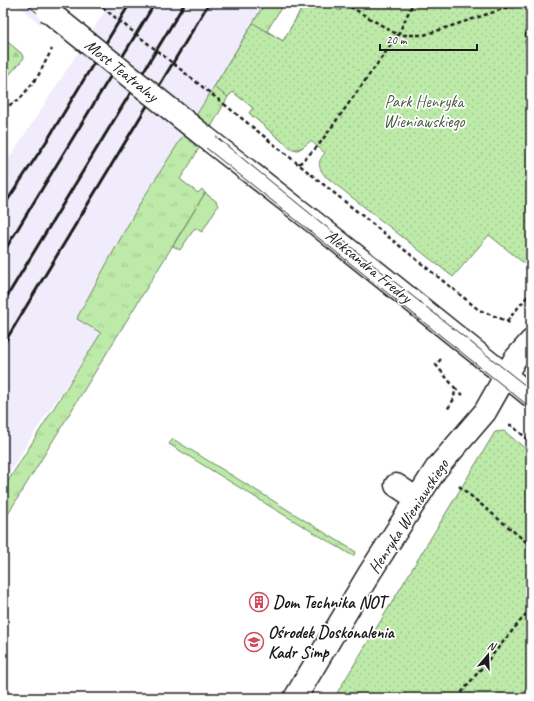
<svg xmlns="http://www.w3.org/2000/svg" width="534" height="701" font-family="Caveat,sans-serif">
<defs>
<pattern id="grass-tufts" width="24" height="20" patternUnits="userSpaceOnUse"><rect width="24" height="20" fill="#bdeaa8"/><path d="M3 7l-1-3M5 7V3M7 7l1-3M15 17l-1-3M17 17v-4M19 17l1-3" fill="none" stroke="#a2c890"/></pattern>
<pattern id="forest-firs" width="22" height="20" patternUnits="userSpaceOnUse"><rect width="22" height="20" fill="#bdeaa8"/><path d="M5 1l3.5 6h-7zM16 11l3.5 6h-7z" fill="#a2c890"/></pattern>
<pattern id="park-dots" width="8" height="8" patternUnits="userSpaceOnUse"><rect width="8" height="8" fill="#bdeaa8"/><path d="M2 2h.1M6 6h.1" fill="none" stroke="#a2c890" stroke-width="1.8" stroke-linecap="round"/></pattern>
</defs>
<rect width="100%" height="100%" fill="#fff"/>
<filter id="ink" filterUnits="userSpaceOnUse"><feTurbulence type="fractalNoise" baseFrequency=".025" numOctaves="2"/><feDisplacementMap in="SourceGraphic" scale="8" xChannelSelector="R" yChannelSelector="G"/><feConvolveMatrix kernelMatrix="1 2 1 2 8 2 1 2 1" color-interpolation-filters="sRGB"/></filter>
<g filter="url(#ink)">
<path fill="#f1ecfb" d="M15 3H54L40 24Z
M110 3H265L214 87 139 205 77 319 101 333 27 444 3 484V168Z"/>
<path fill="url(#grass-tufts)" stroke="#6c8362" d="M265 3H284L267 31 283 41 305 3H328L340 11 342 7 303 147 298 150 291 149 249 113 253 108 233 92 228 97 190 164 180 179 198 193 202 189 205 193 3 522V489L101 333 77 319 79 314 139 205 214 87Z
M173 439 356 552 353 556 276 510 169 444Z"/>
<path fill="url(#forest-firs)" stroke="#6c8362" d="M3 38 21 53 24 58 3 82Z"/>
<path fill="url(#park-dots)" stroke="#6c8362" d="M305 3H328L340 11 344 3H531V269L489 235 453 277 325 176C318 167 317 162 325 153L311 141C303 146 302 150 291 149L249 113 253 108 233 92 228 97 214 87 253 23 283 41Z
M504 431 531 453V698H334L495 432Z"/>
<path fill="#bdeaa8" stroke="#6c8362" d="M205 193 216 201 218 206 216 209 202 232 195 228 180 250 173 246Z"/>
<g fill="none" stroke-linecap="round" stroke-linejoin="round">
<defs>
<path id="minor" d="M205 137 315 223 531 396
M396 485 417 499
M295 698 369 574 436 469 485 412 515 359 531 341"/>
</defs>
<use href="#minor" stroke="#1c1c1c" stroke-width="25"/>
<path stroke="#1c1c1c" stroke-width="2.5" stroke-dasharray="4 3" stroke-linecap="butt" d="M344 3 398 35 413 3
M508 3 509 7
M527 5 526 42 531 59
M224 104 479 310 507 321 510 324
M3 109 20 99 38 76 52 49
M299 164 318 146 398 35H424L509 7 531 4
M507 321 531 292
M441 359 436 365 455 388 454 399 447 410
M455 388 463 395
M509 425H511L531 442
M459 486 531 546
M457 698 531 608"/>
<use href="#minor" stroke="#fff" stroke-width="22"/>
<path stroke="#1c1c1c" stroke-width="1" d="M25 3 531 408
M48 3 209 131 367 260 531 390"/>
<path stroke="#1c1c1c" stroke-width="3" d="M3 207 48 139 130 3
M3 253 155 3
M3 303 185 3
M3 345 209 3"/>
<defs>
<path id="minor-bridge" d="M48 11 205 137"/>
</defs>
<use href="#minor-bridge" stroke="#1c1c1c" stroke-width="25" stroke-linecap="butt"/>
<path stroke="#1c1c1c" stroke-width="2.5" stroke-dasharray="4 3" stroke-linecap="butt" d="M97 3 224 104"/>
<use href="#minor-bridge" stroke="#fff" stroke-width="22"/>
</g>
</g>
<defs>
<symbol id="building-ring" viewBox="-11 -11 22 22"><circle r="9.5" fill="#fff" stroke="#d1495b" stroke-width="1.5"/><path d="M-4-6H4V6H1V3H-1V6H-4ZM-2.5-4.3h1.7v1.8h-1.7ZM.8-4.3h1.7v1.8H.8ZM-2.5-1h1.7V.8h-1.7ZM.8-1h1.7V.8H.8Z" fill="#d1495b"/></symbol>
<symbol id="university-ring" viewBox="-11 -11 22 22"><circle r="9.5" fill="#fff" stroke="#d1495b" stroke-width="1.5"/><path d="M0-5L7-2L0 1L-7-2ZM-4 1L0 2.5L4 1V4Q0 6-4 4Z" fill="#d1495b"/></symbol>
</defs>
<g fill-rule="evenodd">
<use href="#building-ring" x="248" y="591" width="22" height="22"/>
<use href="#university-ring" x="243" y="631" width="22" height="22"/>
</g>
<g text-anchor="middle" stroke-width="3.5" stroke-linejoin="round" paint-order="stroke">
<g font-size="17" fill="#1c1c1c" stroke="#fff">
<text transform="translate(122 70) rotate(39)" y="6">Most Teatralny</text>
<text transform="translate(369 266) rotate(39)" y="6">Aleksandra Fredry</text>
<text transform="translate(408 516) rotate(-57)" y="6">Henryka Wieniawskiego</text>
</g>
<g font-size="17" fill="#4c5a46" stroke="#fff">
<text x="424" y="107">Park Henryka<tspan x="424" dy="20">Wieniawskiego</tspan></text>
</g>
<g font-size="17" font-weight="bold" fill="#1c1c1c" stroke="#fff" text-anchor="start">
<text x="273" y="608">Dom Technika NOT</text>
<text x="268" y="638">Ośrodek Doskonalenia<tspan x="268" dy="20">Kadr Simp</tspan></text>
</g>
</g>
<rect width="534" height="701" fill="none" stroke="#fff" stroke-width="16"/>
<rect x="8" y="8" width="518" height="685" fill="none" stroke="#1c1c1c" stroke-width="1.5" filter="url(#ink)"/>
<g transform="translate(488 655) rotate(19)" stroke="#ffffff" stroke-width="3" paint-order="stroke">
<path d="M0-3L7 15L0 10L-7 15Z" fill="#1c1c1c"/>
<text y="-6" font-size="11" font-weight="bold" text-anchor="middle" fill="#1c1c1c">N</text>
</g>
<path d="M380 44v6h97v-6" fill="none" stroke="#1c1c1c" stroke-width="2"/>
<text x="386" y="44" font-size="12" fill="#1c1c1c" stroke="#ffffff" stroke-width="3" paint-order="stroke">20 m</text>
</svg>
